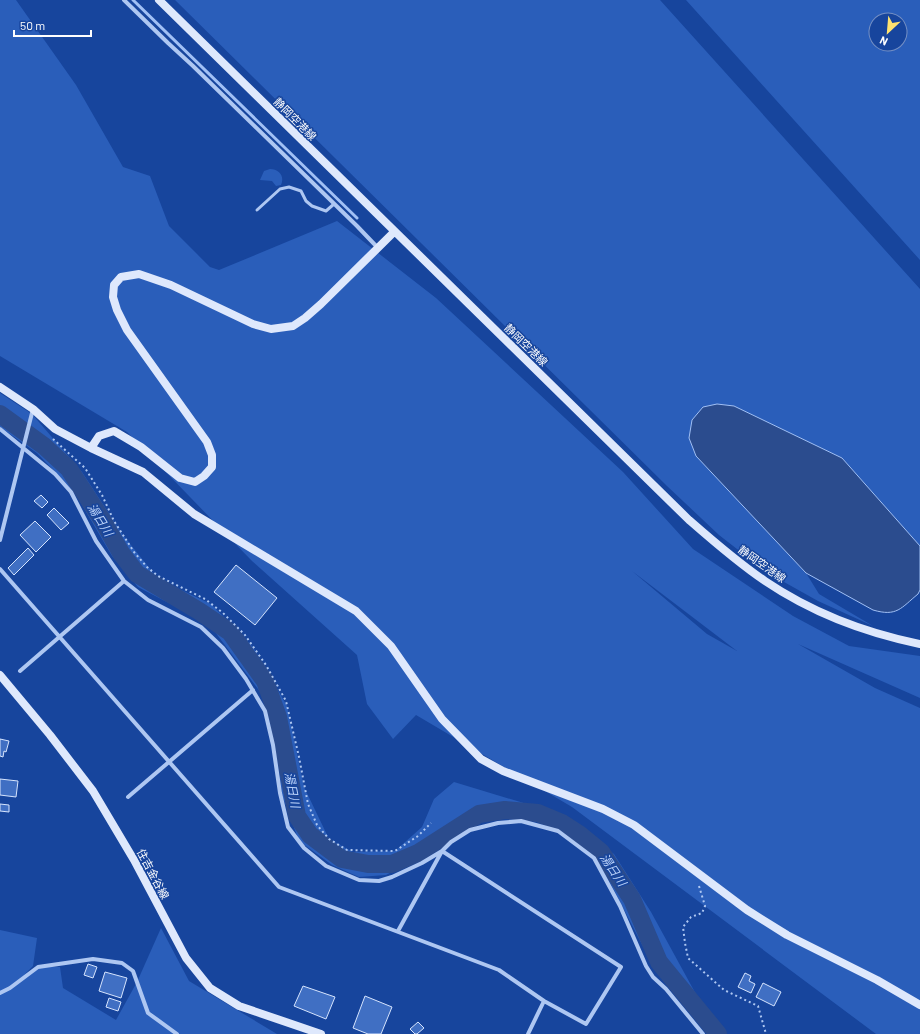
<svg xmlns="http://www.w3.org/2000/svg" width="920" height="1034" font-family="Barlow,'Noto Sans JP',sans-serif">
<rect width="100%" height="100%" fill="#17459d"/>
<path fill="#2a5eba" fill-rule="evenodd" d="M0 0H16L76 85 123 167 150 176 169 226 210 267 219 270 337 221 436 298 623 472 693 549 793 616 849 646 920 656V698L798 644 875 688 920 708V1034H876L572 807 416 715 393 739 367 704 357 655 252 561 127 432 0 356ZM632 571 737 651 707 634Z
M175 0H660L920 289V546L842 458 734 406 717 404 692 420 689 438 696 456 806 573 819 594 873 626 818 601 768 573 719 535 667 486Z
M686 0H920V260ZM876 20H900V44H876Z
M270 169C279 169 285 176 281 185L276 186 272 181 260 180 264 171Z
M0 393 32 414 82 472 123 535 158 579 211 604 253 647 287 706 304 787 329 839 353 852 395 851 422 827 434 799 454 782 560 814 614 854 651 912 709 1018 724 1034H707L655 970 596 855 560 828 514 816 473 824 443 844 386 875 359 877 332 865 299 841 282 795 278 754 264 697 209 624 138 587 112 556 75 493 37 453 0 427Z
M161 928 189 981 277 1034H0V930L37 938 33 966 24 975 38 967H60L63 988 116 1020 137 982Z"/>
<path fill="#2b4c8e" stroke="#a1c0f5" d="M717 404 734 406 842 458 920 546V590L918 594C901 608 897 617 873 610L806 573 696 456 689 438 692 420 703 407Z"/>
<g fill="none" stroke-linecap="round" stroke-linejoin="round">
<path stroke="#a1c0f5" stroke-width="3" d="M133 0 357 218"/>
<path stroke="#2b4c8e" stroke-width="18" d="M0 414 44 446 69 469 103 521 121 553 137 574 199 611 230 632 265 681 278 717 297 816 310 835 342 859 368 864H392L418 853 479 814 505 810 538 813 562 823 579 834 601 852 632 899 659 962 718 1034"/>
</g>
<path fill="#406fc3" stroke="#d6e4fd" d="M41 495 48 502 42 508 34 501Z
M54 508 69 523 61 530 47 515Z
M35 521 51 537 36 552 20 535Z
M28 548 34 555 14 575 8 568Z
M236 565 277 598 255 625 214 592Z
M0 739 9 741 6 752 4 751 3 757 0 756Z
M0 779 18 781 16 797 0 795Z
M0 804 9 805V812L0 811Z
M88 964 97 967 93 978 84 975Z
M105 972 127 978 121 998 99 991Z
M745 973 751 976 749 981 755 984 751 993 738 987Z
M763 983 781 992 774 1006 756 997Z
M303 986 335 997 326 1019 294 1006Z
M365 996 392 1007 381 1034H368L353 1028Z
M109 998 121 1002 118 1011 106 1007Z
M418 1022 424 1028 417 1034H415L410 1029Z"/>
<g fill="none" stroke-linecap="round" stroke-linejoin="round">
<path stroke="#aec7f2" stroke-width="2" stroke-dasharray="2 3" stroke-linecap="butt" d="M53 439 85 468 102 495 114 521 134 552 147 567 158 576 205 599 223 613 245 635 266 665 286 701 299 757 308 804 317 825 329 839 347 850 395 851 418 836 431 823
M699 886 705 906 702 913 691 917 683 927 685 943 688 958 724 990 758 1006 766 1034"/>
<path stroke="#aec7f2" stroke-width="3" d="M257 210 280 189 289 187 301 191 306 201 312 206 326 211 334 204"/>
<path stroke="#aec7f2" stroke-width="4" d="M124 0 168 43 193 66 357 226 378 248
M0 429 55 474 71 492 96 541 124 581 148 600 201 627 223 648 246 679 265 711 273 745 280 793 288 827 304 848 326 866 359 880 379 881 392 877 422 863 442 851 451 842 470 830 498 823 521 821 558 831 594 858 620 906 646 966 653 977 666 989 703 1034
M0 540 33 409
M0 569 279 887 499 970 544 1001 586 1024 621 967 442 851 398 931
M20 671 124 581
M128 797 253 690
M0 993 10 988 38 967 93 959 122 963 133 971 148 1013 177 1034
M528 1034 544 1001"/>
<path stroke="#dee8fc" stroke-width="8" d="M159 0 689 520C713 541 738 563 765 581 811 612 866 633 920 644
M0 387 33 409 55 429 91 448 143 472 194 514 356 611 391 646 442 719 481 759 503 771 603 809 634 825 747 910 787 935 877 980 920 1005
M91 448 99 436 114 431 141 447 180 478 195 482 204 476 212 467V455L207 442 127 330 117 310 113 297 114 285 121 277 139 274 171 285 253 324 271 329 293 326 305 318 321 304 394 232
M0 675 50 735 93 791 134 860 186 958 210 988 239 1006 321 1034"/>
</g>
<g text-anchor="middle" stroke-width="3" stroke-linejoin="round" paint-order="stroke">
<g font-size="11" fill="#fff" stroke="#17459d">
<text transform="translate(295 119) rotate(45)" y="4">静岡空港線</text>
<text transform="translate(526 345) rotate(44)" y="4">静岡空港線</text>
<text transform="translate(762 564) rotate(35)" y="4">静岡空港線</text>
<text transform="translate(153 874) rotate(62)" y="4">住吉金谷線</text>
</g>
<g font-size="12" font-style="italic" fill="#bbd2f9" stroke="#17459d">
<text transform="translate(100 520) rotate(58)" y="4">湯日川</text>
<text transform="translate(292 790) rotate(79)" y="4">湯日川</text>
<text transform="translate(613 870) rotate(56)" y="4">湯日川</text>
</g>
</g>
<g transform="translate(888 32) rotate(206)"><circle r="19" fill="#17459d" stroke="#748fc4"/>
<path d="M0-3L7 15L0 10L-7 15Z" fill="#ffe370"/>
<text y="-6" font-size="11" font-weight="bold" text-anchor="middle" fill="#ffffff">N</text>
</g>
<path d="M14 30v6h77v-6" fill="none" stroke="#ffffff" stroke-width="2"/>
<text x="20" y="30" font-size="12" fill="#ffffff" stroke="#17459d" stroke-width="3" paint-order="stroke">50 m</text>
</svg>
